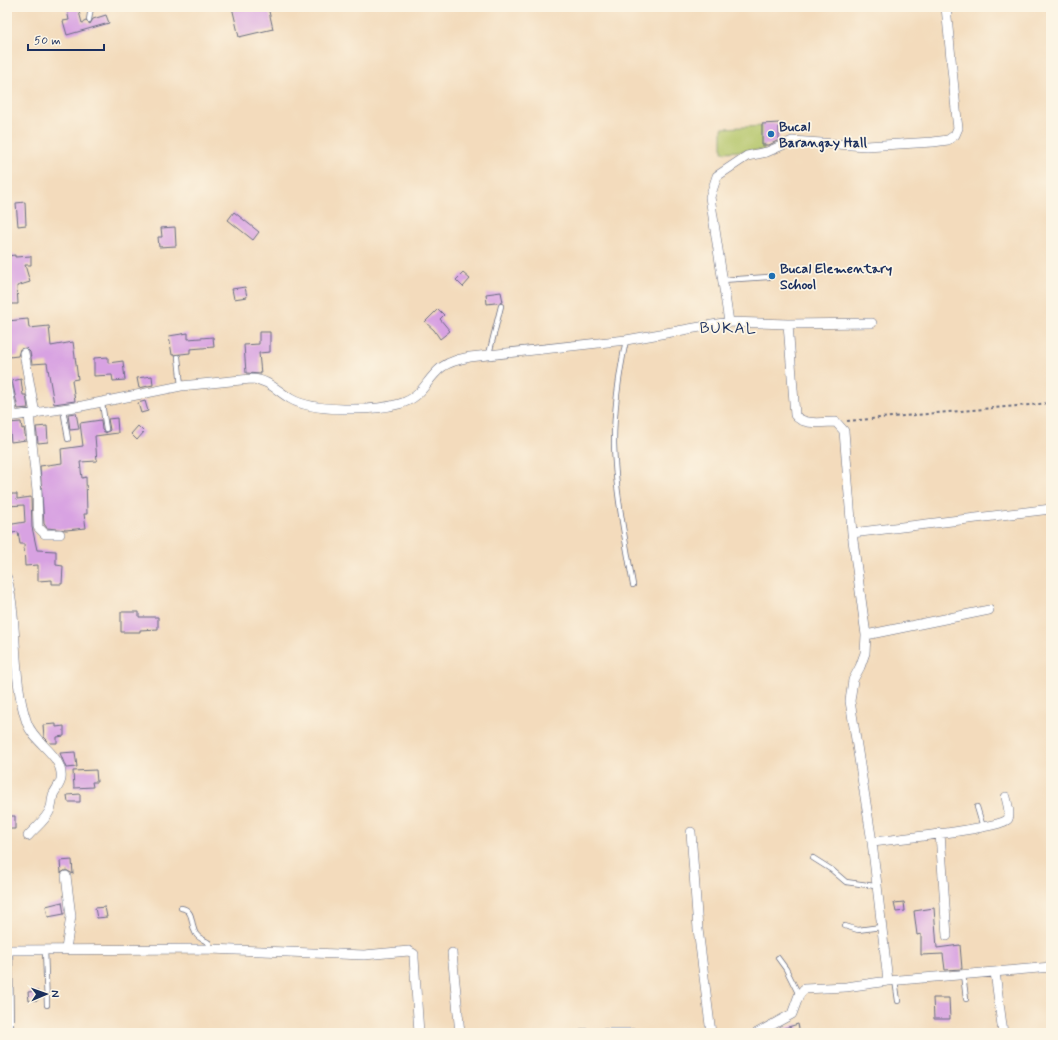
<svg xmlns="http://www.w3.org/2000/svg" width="1058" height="1040" font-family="Mynerve,sans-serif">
<rect width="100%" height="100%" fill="#fcf5e5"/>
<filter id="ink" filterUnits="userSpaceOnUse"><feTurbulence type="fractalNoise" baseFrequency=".025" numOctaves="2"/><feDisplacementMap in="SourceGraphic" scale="8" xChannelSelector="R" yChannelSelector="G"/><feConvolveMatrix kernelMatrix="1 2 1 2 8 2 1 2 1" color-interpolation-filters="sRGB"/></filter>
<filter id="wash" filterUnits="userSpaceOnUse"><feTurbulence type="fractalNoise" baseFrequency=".012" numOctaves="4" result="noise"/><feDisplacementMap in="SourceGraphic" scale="16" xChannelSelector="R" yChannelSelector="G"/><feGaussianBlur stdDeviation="0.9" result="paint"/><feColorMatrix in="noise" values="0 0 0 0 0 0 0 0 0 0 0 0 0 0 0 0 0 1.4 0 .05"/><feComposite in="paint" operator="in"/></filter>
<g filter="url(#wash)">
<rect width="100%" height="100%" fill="#f3dbbc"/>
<path fill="#b2c467" stroke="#667a62" d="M763 126 764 150 722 152V128Z"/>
<g id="blocks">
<path fill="#d8a2e2" d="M232 7H268L273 29 239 37Z
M78 8 82 23 86 21 90 24 93 19 106 15 109 23 67 35 63 21 69 20 67 10Z
M779 123V140L769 145H762V124Z
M25 202 26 225 18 226 16 203Z
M234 212 259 232 253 240 228 220Z
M175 227 176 246 159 247 158 237H162L161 228Z
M15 255V257L31 256V265H25L30 282 17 286 18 304H7V256Z
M463 273 470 279 463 287 456 280Z
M245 287 247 297 234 299 232 289Z
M501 292 503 302 487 304 486 294Z
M438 309 444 315 440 319 450 331 440 339 434 330 425 322Z
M28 319 29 328 49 326 51 346 73 342 78 379 72 380 75 401 54 404 47 363 32 364 30 352 26 348 20 349 18 356 9 357 7 321Z
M259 332H270V352L259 353 261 374 246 373 244 345 259 344Z
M188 333V339L213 337 214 347 190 349V353L172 355 169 336Z
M108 357V363L123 361 125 380 113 381 112 375 94 376V358Z
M152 376 153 385 139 388 137 378Z
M21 379 23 395H26L28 408 18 409 12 381Z
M145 401 148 411 141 413 138 403Z
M76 413 79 429 70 430 68 414Z
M117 418 118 433 95 436 97 461 80 462 82 478 86 477 87 514H84L86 528 66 530 47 528 44 524 40 466 62 463 61 449 83 446 80 423 101 420 102 430 106 433 110 430 108 419Z
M21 422 22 429 24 428 26 440 11 442 9 423Z
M47 426 48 442 38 443 36 427Z
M138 426 144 432 137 440 131 434Z
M7 494H17V499L31 497 32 527 37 550 56 551V565L63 566 62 584H52V580L38 581V565L25 566 24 544H20L18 532 7 534V525L25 522 24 505 7 506Z
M121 612H139V617H158V629L140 630V632H121Z
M56 724V727L64 726V736L57 737V743H50L44 737 43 725Z
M75 752 77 767 66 768 60 753Z
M96 770 97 782H92L93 787 74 788 73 771Z
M80 794V802H68L67 795Z
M7 816H15V829H7Z
M72 860 73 874 66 870 61 873 60 861Z
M62 902 64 914 48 917 46 906Z
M904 902 905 911 896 912 894 903Z
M105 907 107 917 97 918 95 908Z
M934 908 937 948 960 945 962 969 945 970 943 954 921 955V934L917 935 914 911Z
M38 991V1000L29 1001 28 992Z
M933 998H949L950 1019H934Z
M798 1024 800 1033H775V1031Z"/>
</g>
</g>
<g filter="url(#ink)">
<use href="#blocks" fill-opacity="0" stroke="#676b7f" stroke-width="1"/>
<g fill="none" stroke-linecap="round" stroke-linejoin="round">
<defs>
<path id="service" d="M89 20 91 7
M722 280 769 277
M626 340C619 374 614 408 614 443 615 490 625 538 633 585
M489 354 501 306
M178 357 181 386
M102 403 106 429
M63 409 68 439
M977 807 983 827
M813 858 832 870 846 882 875 886
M181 908C195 910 190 925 196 934 199 939 205 940 209 943L210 949
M845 926 858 930 881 927
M45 949 47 1005
M10 950 11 1033
M778 958 786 969 799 995
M963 974 966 999
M895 980 898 1001"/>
<path id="minor" d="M729 322 710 197 717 176 747 156 767 152 792 141 866 146 933 142 948 140 955 135 958 128 957 120 946 7
M788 324 795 415C803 426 824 422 836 422L844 431 852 533 866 635 865 653 860 667 853 680 850 701 872 842 888 981 1051 967
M24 353 35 414
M7 383 13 416
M29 415 37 491 38 527 45 534H60
M7 417 82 406 181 386 251 379C268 379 277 391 291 399 313 412 374 411 399 404 424 397 424 381 442 367 450 361 460 359 470 357L626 340 729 322 788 324 872 323
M852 533 1051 509
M7 578C19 625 11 677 27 723 34 744 64 755 61 779 60 785 55 790 53 795 52 799 52 804 51 807 48 818 36 827 28 836
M866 635 989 610
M691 832 698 929 711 1033
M940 833 947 936
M872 842C889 840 1004 828 1008 819 1011 813 1007 803 1006 797
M66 949 71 916 66 876
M7 950 210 949 364 955 409 951 414 954V958L419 1033
M452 953 460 1033
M995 972 1003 1033
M584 1033H634
M757 1033 792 1014 799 995 804 989 846 987 888 981"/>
</defs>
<use href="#service" stroke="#676b7f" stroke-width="6"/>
<use href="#minor" stroke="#676b7f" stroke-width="10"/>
<path stroke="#676b7f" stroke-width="2" stroke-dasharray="3 3" stroke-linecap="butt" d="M847 421 1051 403"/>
<use href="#service" stroke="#fff" stroke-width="4.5"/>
<use href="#minor" stroke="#fff" stroke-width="9"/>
</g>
</g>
<g fill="#1f6fb2" stroke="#fcf5e5" stroke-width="1.5">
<circle cx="771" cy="134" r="4"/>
<circle cx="772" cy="276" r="4"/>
</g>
<g text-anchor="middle" stroke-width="3.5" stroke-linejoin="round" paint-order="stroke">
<g font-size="14" font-weight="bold" fill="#1b2f5e" stroke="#fcf5e5" text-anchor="start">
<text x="779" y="131">Bucal<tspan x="779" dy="16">Barangay Hall</tspan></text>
<text x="780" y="273">Bucal Elementary<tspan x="780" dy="16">School</tspan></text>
</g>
<g font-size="16" letter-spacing="1" fill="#1b2f5e" stroke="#fcf5e5">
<text x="728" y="333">BUKAL</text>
</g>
</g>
<rect width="1058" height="1040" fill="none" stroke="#fcf5e5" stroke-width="24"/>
<g transform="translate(46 994) rotate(88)" stroke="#fcf5e5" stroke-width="3" paint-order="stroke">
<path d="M0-3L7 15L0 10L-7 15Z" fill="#1b2f5e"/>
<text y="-6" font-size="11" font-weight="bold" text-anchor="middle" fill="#1b2f5e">N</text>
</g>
<path d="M28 44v6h76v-6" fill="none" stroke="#1b2f5e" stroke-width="2"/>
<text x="34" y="44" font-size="12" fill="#1b2f5e" stroke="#fcf5e5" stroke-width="3" paint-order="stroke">50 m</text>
</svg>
